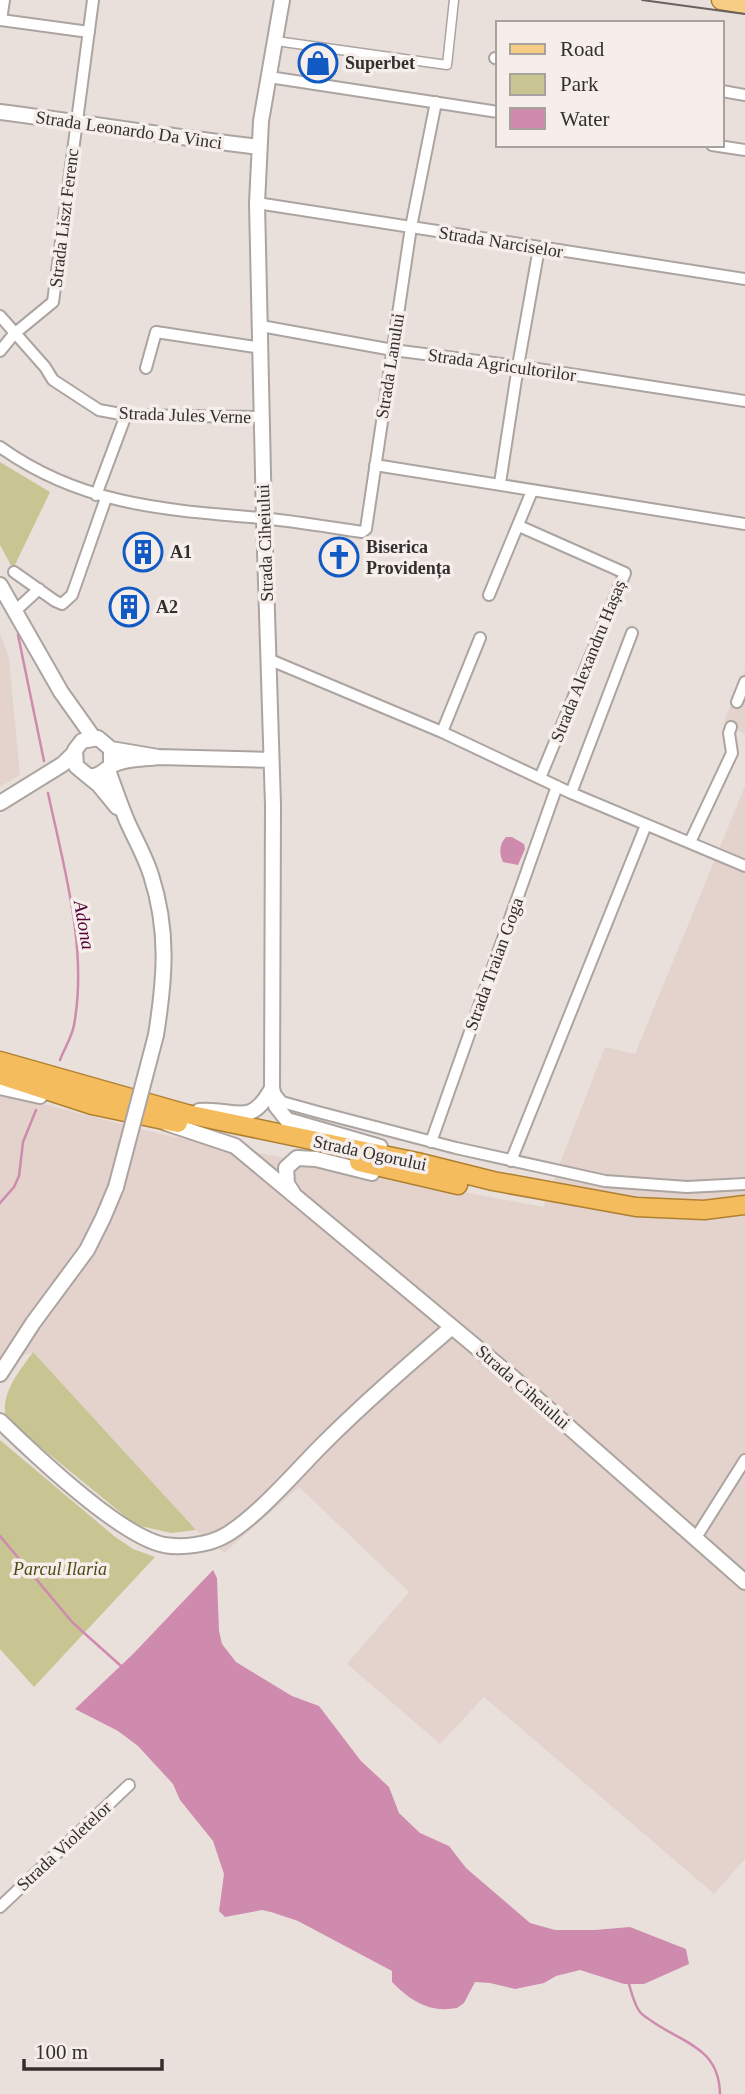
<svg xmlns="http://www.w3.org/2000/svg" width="745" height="2094" font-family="'Times New Roman',serif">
<rect width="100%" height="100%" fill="#e9e0dc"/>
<path fill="#e3d3cc" d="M0 634 9 658 20 775 0 787Z
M745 670V734L724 721Z
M745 786V1859L714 1894 484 1697 440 1744 347 1664 409 1592 299 1487 224 1553 196 1530 33 1352 0 1364V1093L165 1135 543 1207 605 1047 635 1054Z"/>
<path fill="#c8c592" d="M0 462 50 492 13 569 0 545Z
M33 1352 196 1530 171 1533 136 1525 6 1419C0 1393 19 1372 33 1352Z
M0 1440 114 1536 133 1549 155 1557 34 1687 0 1649Z"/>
<path fill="#cf8bae" d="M506 837H512L524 844 525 849 518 865 503 862C499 854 499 844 506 837Z
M213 1570 217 1578 219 1631 222 1644 236 1662 292 1696 319 1706 361 1761 389 1787 399 1813 420 1833 449 1846 466 1868 530 1923 555 1930H595L630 1927 686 1949 689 1964 644 1984H624L580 1970 556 1976 544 1983 515 1989 490 1983 475 1982 464 2003 457 2008C429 2013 411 2001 392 1982V1971L298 1921 271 1912 262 1910 225 1917 219 1911 224 1874 213 1841 180 1800 173 1784 138 1746 118 1731 75 1709 133 1654Z"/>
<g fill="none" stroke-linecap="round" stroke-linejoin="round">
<path stroke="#cf8bae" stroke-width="2.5" d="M18 635 44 761
M48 793C64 868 88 949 74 1025 72 1037 64 1049 60 1060
M0 1203 14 1187 19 1176 23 1142 36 1110
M0 1536 73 1623 121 1666
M628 1981C631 1990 634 2005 640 2012 643 2016 649 2019 653 2022 685 2044 719 2048 720 2094"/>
<defs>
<path id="pedestrian" d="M276 41 447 65 454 0"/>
<path id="minor" d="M4 0 1 20 89 32
M495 58 498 59
M269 77 498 112
M722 91 745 95
M712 145 745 150
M257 203 745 279
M0 316 45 367 53 380 99 410 126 415 261 417
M261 326 393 350 518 366 745 401
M0 351 14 334 53 302 93 0
M146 368 156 332 262 348
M0 447C81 505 165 510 261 518 294 521 328 527 362 532L366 529 411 227 436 102
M375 465 745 524
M500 483 518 366 539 248
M96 495 126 415
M519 526 625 573 540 778
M14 572 55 601 62 604 72 595 106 498
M489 595 532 491
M14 612 39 589
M268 659 442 732 571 793 745 866
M737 702 745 682
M442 732 480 638
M571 793 632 633
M690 842 732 753 729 733 731 727
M273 1091 282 1102 318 1112 456 1148 605 1181 687 1187 745 1184
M431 1142 557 786
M511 1161 646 825
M695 1539 745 1460
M0 1907 129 1785"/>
<path id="tertiary" d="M282 0 261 121 257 203 264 518 273 805 272 1088 276 1106 287 1120 380 1147
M0 112C87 123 172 137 259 147
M0 585 61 692 93 737
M111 749 158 757 271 760
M111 766V749L98 738 82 741 75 750 76 766 88 776C101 777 103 770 113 765 125 758 145 759 158 757
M108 770C114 787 120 804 127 821 135 839 145 856 151 875 169 931 165 978 156 1035
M88 776 99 785 117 807
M0 803 63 764 74 753
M0 1087 40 1096
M199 1111C236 1108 250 1129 272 1088
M166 1123 235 1146 511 1376 745 1582
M293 1193 287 1184 286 1168 297 1158 316 1159 372 1173
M0 1374 33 1323 87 1250 103 1218 116 1187
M0 1421C34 1454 120 1536 164 1545 183 1548 209 1545 226 1535 258 1516 295 1472 323 1444 364 1403 408 1365 452 1327"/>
<path id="primary" d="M721 0 745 4"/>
<path id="trunk" d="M0 1061 187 1114 417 1162 493 1181 636 1207 704 1210 745 1205
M0 1075 92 1105 178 1123
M359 1162 458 1185"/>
</defs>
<use href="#pedestrian" stroke="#aca4a0" stroke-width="11"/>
<use href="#minor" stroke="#aca4a0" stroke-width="14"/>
<use href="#tertiary" stroke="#aca4a0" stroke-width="18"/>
<use href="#primary" stroke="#af8031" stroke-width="21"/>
<use href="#trunk" stroke="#af8031" stroke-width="21"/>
<use href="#pedestrian" stroke="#fff" stroke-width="8"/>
<use href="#minor" stroke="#fff" stroke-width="10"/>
<use href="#tertiary" stroke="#fff" stroke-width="14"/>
<use href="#primary" stroke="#f7cd85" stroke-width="18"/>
<use href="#trunk" stroke="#f4bc5c" stroke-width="18"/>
<path stroke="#676160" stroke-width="2" d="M642 0 745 14"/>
<defs>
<path id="tertiary-bridge" d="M116 1187 156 1035"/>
</defs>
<use href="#tertiary-bridge" stroke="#aca4a0" stroke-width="18" stroke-linecap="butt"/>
<use href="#tertiary-bridge" stroke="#fff" stroke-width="14"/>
</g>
<defs>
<symbol id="shop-ring" viewBox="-11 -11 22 22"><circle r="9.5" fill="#f6eeea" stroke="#1159c3" stroke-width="1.5"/><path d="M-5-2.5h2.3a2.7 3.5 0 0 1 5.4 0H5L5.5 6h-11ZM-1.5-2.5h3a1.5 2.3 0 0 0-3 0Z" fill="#1159c3"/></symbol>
<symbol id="building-ring" viewBox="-11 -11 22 22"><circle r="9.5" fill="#f6eeea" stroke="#1159c3" stroke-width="1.5"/><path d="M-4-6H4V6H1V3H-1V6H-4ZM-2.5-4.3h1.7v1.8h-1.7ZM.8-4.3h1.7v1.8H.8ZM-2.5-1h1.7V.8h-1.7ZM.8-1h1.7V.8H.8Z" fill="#1159c3"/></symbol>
<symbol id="church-ring" viewBox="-11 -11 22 22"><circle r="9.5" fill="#f6eeea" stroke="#1159c3" stroke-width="1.5"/><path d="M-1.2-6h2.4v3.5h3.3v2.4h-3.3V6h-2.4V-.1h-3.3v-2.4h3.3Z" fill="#1159c3"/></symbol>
</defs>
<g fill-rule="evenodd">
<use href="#shop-ring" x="296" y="41" width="44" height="44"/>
<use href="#building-ring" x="121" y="530" width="44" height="44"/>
<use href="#church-ring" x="317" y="535" width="44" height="44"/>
<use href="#building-ring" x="107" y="585" width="44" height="44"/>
</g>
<g text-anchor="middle" stroke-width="7" stroke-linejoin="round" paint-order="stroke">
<g font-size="18" font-weight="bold" fill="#332f2e" stroke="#f6eeea" text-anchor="start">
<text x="345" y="69">Superbet</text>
<text x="366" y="553">Biserica<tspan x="366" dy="21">Providența</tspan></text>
<text x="170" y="558">A1</text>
<text x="156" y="613">A2</text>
</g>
<g font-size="18" fill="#332f2e" stroke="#f6eeea">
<text transform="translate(129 130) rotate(8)" y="6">Strada Leonardo Da Vinci</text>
<text transform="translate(64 218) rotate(-83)" y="6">Strada Liszt Ferenc</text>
<text transform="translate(501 242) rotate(9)" y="6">Strada Narciselor</text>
<text transform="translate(502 365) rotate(8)" y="6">Strada Agricultorilor</text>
<text transform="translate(390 366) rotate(-81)" y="6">Strada Lanului</text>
<text transform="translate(185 415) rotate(2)" y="6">Strada Jules Verne</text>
<text transform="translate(265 543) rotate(-92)" y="6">Strada Ciheiului</text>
<text transform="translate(588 661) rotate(-68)" y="6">Strada Alexandru Hașaș</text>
<text transform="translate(494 964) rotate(-70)" y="6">Strada Traian Goga</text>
<text transform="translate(370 1153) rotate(12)" y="6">Strada Ogorului</text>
<text transform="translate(523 1387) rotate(41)" y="6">Strada Ciheiului</text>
<text transform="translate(64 1846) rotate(-43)" y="6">Strada Violetelor</text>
</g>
<g font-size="18" font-style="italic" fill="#4f4b15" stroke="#f6eeea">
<text x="60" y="1575">Parcul Ilaria</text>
</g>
<g font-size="19" font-style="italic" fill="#540137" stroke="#f6eeea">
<text transform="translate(85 925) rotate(80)" y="7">Adona</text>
</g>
</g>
<rect x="496" y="21" width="228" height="126" fill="#f6eeea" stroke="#a8a29f" stroke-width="2"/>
<rect x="510" y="44" width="35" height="10" fill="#f7cd85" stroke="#a8a29f" stroke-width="2"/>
<text x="560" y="56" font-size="21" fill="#332f2e">Road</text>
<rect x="510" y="74" width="35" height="21" fill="#c8c592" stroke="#a8a29f" stroke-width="2"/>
<text x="560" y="91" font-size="21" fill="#332f2e">Park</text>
<rect x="510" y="108" width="35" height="21" fill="#cf8bae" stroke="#a8a29f" stroke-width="2"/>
<text x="560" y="126" font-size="21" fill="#332f2e">Water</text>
<path d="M24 2059v10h138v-10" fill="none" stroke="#332f2e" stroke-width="3.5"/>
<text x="35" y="2059" font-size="21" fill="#332f2e" stroke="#f6eeea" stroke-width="5" paint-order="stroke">100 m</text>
</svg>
